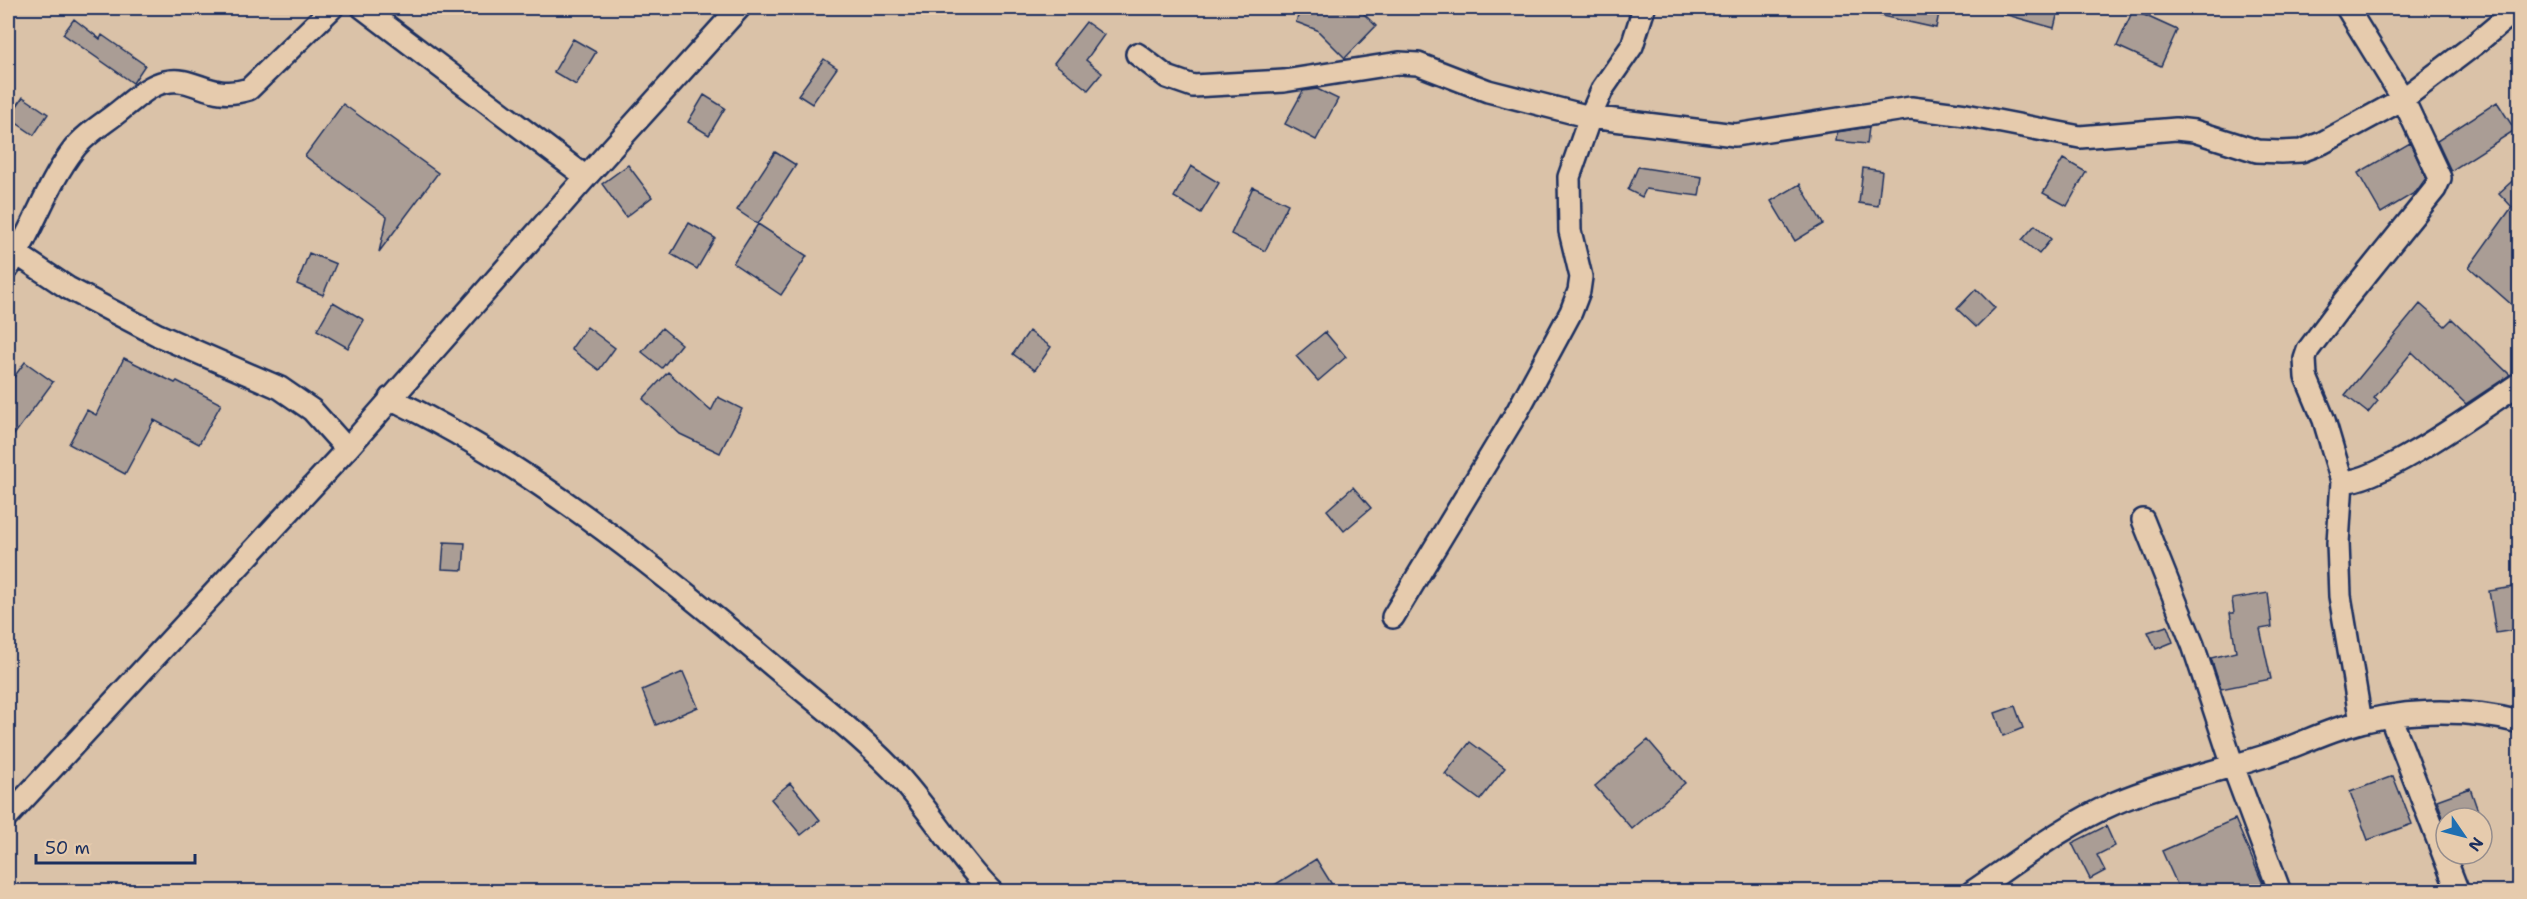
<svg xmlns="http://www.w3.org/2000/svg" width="2527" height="899" font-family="'Shantell Sans',sans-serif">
<rect width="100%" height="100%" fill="#dac2a8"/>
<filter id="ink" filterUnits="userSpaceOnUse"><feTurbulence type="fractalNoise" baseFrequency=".0167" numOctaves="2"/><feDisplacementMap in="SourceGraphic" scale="12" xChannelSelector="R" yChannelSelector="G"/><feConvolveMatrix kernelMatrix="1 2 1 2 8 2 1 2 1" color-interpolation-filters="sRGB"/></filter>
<g filter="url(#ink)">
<path fill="#aa9d95" stroke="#1b2f5e" stroke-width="1.5" d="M1301 8H1358L1376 26 1345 58 1317 30 1296 22Z
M1878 8H1940L1936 28 1877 15Z
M2000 8H2059L2054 28 2000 13Z
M2133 10 2177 30 2161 66 2117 46Z
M74 19 100 39 102 35 145 65 133 83 63 34Z
M1086 22 1104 35 1086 60 1102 73 1088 90 1054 63Z
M573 39 596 52 576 85 554 72Z
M824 59 837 68 812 104 798 95Z
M1317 89 1338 99 1316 140 1285 124 1303 91Z
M704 95 725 108 709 135 688 122Z
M23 97 48 114 34 135 9 118Z
M2497 102 2515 130 2451 171 2437 141Z
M343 104 438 173 379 252 387 217 305 156Z
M1869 127 1867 144 1836 141 1837 132Z
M2410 143 2426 178 2416 192 2381 213 2358 173Z
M775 152 796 165 758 224 737 210Z
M2063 159 2086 172 2067 206 2043 193Z
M628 165 652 197 626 217 602 184Z
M1191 166 1219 183 1201 213 1174 197Z
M1638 167 1702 177 1699 196 1646 189 1642 197 1628 190Z
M1863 168 1882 171 1878 206 1859 203Z
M2520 174V312L2469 267 2512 207 2499 193Z
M1800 184 1823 224 1795 241 1771 201Z
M1253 187 1288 204 1265 251 1231 234Z
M689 223 715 238 697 269 671 254Z
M758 224 807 256 781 295 733 263Z
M2035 225 2051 239 2039 254 2022 240Z
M309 253 336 264 323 295 297 284Z
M1976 289 1995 308 1976 327 1957 309Z
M333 302 364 320 348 348 317 330Z
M2420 304 2445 326 2452 319 2510 375 2466 404 2412 352 2374 398 2378 401 2368 413 2345 395Z
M587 327 615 348 599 370 571 349Z
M662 328 681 344 662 368 642 352Z
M1029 331 1051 347 1035 370 1013 354Z
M1325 332 1346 357 1318 381 1296 356Z
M124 358 175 383 177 381 221 404 199 444 154 420 125 474 69 444 87 410 96 415Z
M25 362 53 382 8 443V385Z
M668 372 711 411 718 397 742 409 720 453 680 434 643 399Z
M1353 487 1371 508 1344 531 1327 510Z
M444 542 465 543 463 570 442 569Z
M2520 586V629L2496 633 2489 591Z
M2268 593 2272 627 2260 629 2271 679 2221 689 2211 658 2236 652 2230 613H2234L2232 599Z
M2167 626 2173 642 2156 649 2148 632Z
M683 672 698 707 656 725 642 690Z
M2015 706 2023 728 2003 736 1995 713Z
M1648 740 1685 783 1632 829 1595 786Z
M1470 742 1505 768 1480 800 1445 774Z
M2393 776 2412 824 2368 840 2350 792Z
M790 783 820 820 801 835 771 799Z
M2470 788 2478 811 2458 818H2446L2445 823 2437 800Z
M2235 819 2266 891H2180L2162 851Z
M2106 826 2115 846 2097 855 2105 871 2090 879 2072 843Z
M1316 859 1336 891H1265Z"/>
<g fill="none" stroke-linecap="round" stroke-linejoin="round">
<defs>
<path id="minor" d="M363 8 586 177
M2347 8 2403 99 2440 178 2435 189 2344 302 2308 350 2305 359 2306 377 2324 420 2342 481 2338 543 2340 596 2361 722
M1137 54 1167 77 1193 86 1284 81 1399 63 1418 64 1488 91 1590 117 1735 135 1911 108 1966 115 2080 137 2176 129 2194 131 2257 151 2281 152 2301 151 2322 143 2403 99 2474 45 2518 8
M8 248 68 288 158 335 280 388 312 410 347 449
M8 268C33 231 46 185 74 149 86 133 108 121 123 108 136 98 149 85 165 82 195 75 209 102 249 89L332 8
M390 398C527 464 649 561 765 659 807 695 853 729 892 769 929 807 954 854 992 892
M2342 481C2376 486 2487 405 2520 383
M2143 520 2193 645 2233 766 2280 892
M1393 617 1517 412 1571 312 1579 291 1581 277 1570 231 1569 177 1590 117 1603 88 1632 46 1644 8
M2390 716 2458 892
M8 816 347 449 586 177 739 8
M1972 892C2018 861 2064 825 2115 803 2164 782 2217 772 2268 755 2292 748 2315 736 2340 728 2398 709 2461 707 2520 722"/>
</defs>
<use href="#minor" stroke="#1b2f5e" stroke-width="26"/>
<use href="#minor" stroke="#e6cbad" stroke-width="21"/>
</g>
</g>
<rect width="2527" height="899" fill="none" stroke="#e6cbad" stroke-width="30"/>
<rect x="15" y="15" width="2497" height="869" fill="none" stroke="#1b2f5e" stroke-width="2" filter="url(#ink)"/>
<g transform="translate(2464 836) rotate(125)"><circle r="28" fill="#e6cbad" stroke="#958d8d" stroke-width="1.5"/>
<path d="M0-4.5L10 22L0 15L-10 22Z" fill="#1f6fb2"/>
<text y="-9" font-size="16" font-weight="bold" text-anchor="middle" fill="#1b2f5e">N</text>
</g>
<path d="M36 854v9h159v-9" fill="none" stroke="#1b2f5e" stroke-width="3"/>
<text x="45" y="854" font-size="18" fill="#1b2f5e" stroke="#e6cbad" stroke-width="4.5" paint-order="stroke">50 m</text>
</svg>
